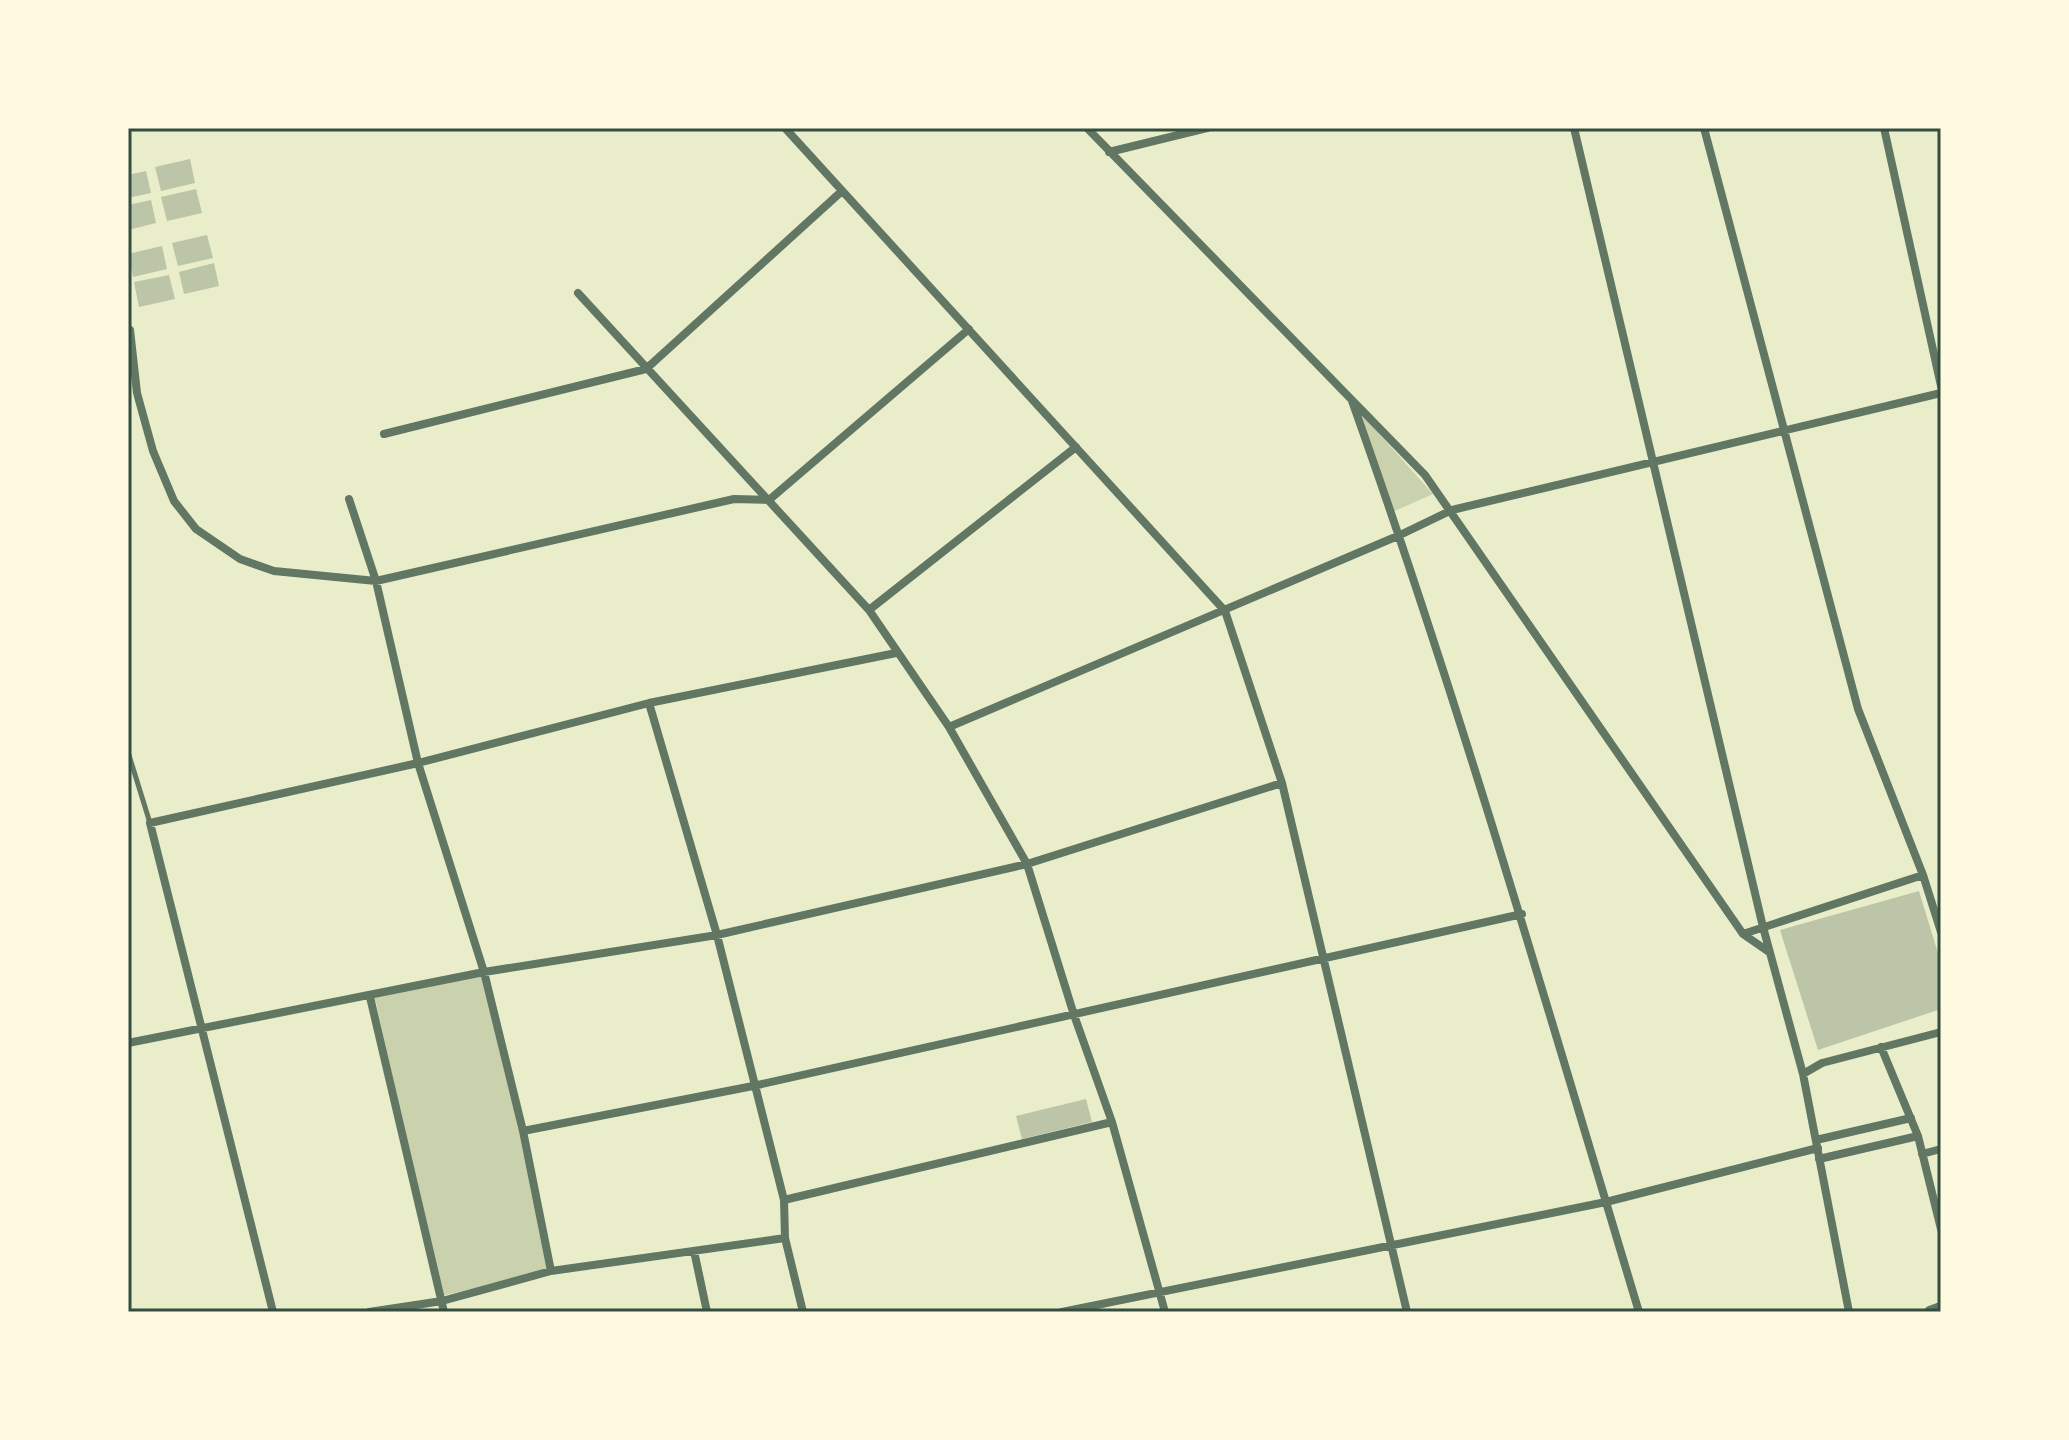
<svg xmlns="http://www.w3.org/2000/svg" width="2069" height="1440" font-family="'Libre Baskerville',serif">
<rect width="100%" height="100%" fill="#e9edc9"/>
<path fill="#cad2ad" d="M1358 410 1433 494 1390 513Z
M484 972 551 1271 441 1296 376 1002 370 997Z"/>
<path fill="#bcc5a7" d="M190 159 195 183 161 191 155 167Z
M146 171 151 193 128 198V175Z
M196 189 202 213 167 221 161 197Z
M151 200 156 223 128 230V205Z
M207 235 213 258 178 266 172 243Z
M162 246 167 269 133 277 128 254Z
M214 263 219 286 184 294 179 272Z
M169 275 175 299 139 307 134 282Z
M1919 891 1941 963V1009L1818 1050 1780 930Z
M1086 1099 1092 1122 1022 1139 1016 1116Z"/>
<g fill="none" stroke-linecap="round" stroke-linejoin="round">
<path stroke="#617663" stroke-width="5" d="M128 752 150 823"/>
<path stroke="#617663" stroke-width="8" d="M785 128 1225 611 1282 783 1407 1312
M1087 128 1425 475 1743 934 1769 952
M1574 128 1763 927 1803 1074 1849 1312
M1704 128 1858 709 1923 875 1941 932
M1884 128 1941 386
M1109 152 1207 128
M578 293 869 610 949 727 1027 864 1074 1015 1112 1122 1165 1312
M130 330 137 393 153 451 174 501 196 529 240 559 274 571 376 581 734 499 769 500 969 329
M1352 401C1459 701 1547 1007 1639 1312
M384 434 646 369 842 191
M349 499 376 581 418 763 484 972 523 1131 551 1271
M869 610 1076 447
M649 703 717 935 784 1200 785 1238 803 1312
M949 727 1400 535 1452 510 1941 393
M1743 934 1923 875
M370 997 444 1312
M128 1043 484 972 717 935 1027 864 1282 783
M1881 1047 1918 1136 1941 1229
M1803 1074 1822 1063 1941 1032
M523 1131 753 1086 1522 914
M1816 1140 1911 1118
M1922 1154 1941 1149
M1819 1159 1918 1136
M784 1200 1112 1122
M694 1251 707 1312
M273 1312 150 823 418 763 649 703 896 653
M369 1312 442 1301 551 1271 785 1238
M1062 1312 1606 1202 1818 1148"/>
<path stroke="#617663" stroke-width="12" d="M1930 1312 1941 1308"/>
</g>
<rect width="2069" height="1440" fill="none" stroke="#fefae0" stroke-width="260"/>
<rect x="130" y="130" width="1809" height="1180" fill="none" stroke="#344e41" stroke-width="3"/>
</svg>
